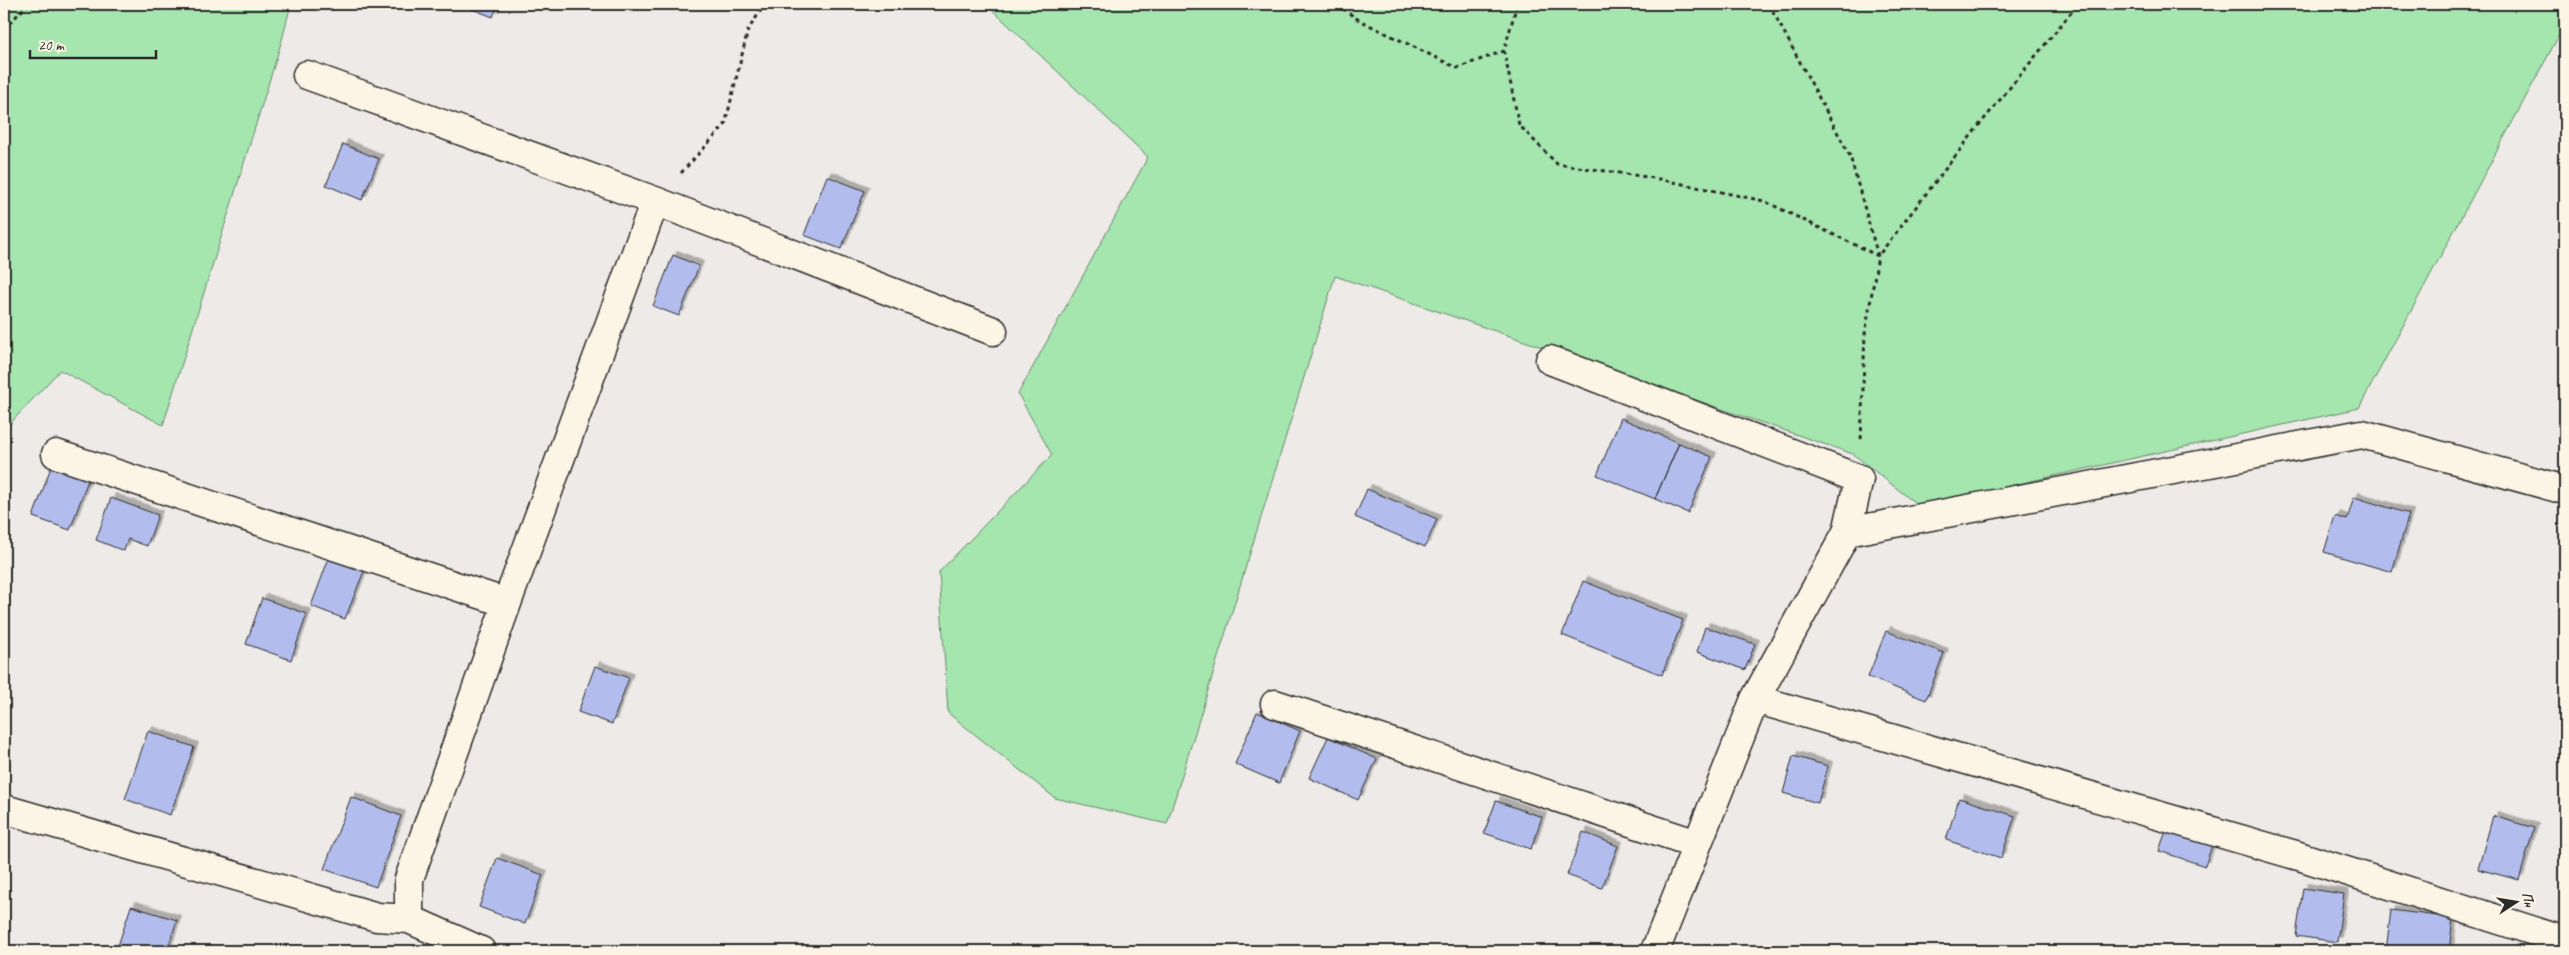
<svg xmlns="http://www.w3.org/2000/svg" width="2569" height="955" font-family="Caveat,sans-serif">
<defs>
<filter id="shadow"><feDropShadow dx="4.5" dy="-4.5" stdDeviation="0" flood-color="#0004"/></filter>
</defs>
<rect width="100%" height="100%" fill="#edeae7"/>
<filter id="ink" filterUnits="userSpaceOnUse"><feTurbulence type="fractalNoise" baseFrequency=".02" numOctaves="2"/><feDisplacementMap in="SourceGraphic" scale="10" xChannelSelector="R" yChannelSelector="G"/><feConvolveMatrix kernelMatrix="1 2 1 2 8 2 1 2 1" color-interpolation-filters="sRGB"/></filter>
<g filter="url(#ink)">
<path fill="#a5e5ae" stroke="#68886c" d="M4 4H291L282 40 163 425 60 370 4 430Z
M986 4H2565V24L2359 408 1919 506 1853 454 1335 276 1167 824 1055 798 948 713 939 572 1052 455 1018 394 1148 157Z"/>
<path fill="#b2bdee" stroke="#2b2b2b" filter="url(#shadow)" d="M459 4H498L493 17Z
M343 144 379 159 362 200 326 185Z
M827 176 865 191 841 249 804 235Z
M673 255 699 266 679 316 653 306Z
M1621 418 1679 443 1655 499 1597 475Z
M1679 443 1712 457 1688 513 1655 499Z
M51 467 88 480 70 530 33 517Z
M1367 489 1437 519 1425 547 1355 517Z
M2354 497 2409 514 2392 572 2324 552 2335 516 2347 520Z
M111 498 158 515 147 546 128 539 124 551 96 540Z
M329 558 364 571 345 619 311 606Z
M1583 581 1683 620 1662 675 1562 635Z
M262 598 307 614 291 660 246 644Z
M1705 627 1755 644 1745 670 1697 652Z
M1886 631 1944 653 1926 700 1868 677Z
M595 666 629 678 612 724 578 712Z
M1257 712 1300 731 1279 783 1235 764Z
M148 731 194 747 170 815 125 799Z
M1328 737 1377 759 1358 800 1309 778Z
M1793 756 1828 766 1818 803 1783 793Z
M351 797 401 816 376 887 324 869Z
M1959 798 2015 816 2001 858 1946 840Z
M1496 801 1542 817 1531 849 1484 833Z
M2493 816 2534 828 2519 880 2478 869Z
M2169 822 2215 837 2205 866 2159 851Z
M1583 832 1618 846 1602 888 1567 875Z
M497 858 543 875 525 924 479 907Z
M2303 888 2344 894 2337 942 2296 936Z
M131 906 177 920 167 951H135L118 946Z
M2391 910 2453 918 2449 951H2386Z"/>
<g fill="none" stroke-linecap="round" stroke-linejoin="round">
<defs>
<path id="street" d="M307 75 655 201 993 331
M1550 360 1859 479 1847 532
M56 454 507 603
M1755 699 2299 856 2565 941
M1275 704 1697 844
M4 809 377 917 409 919
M481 951 409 919V879L507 603 655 201
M1655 951 1755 699 1847 532 2362 434 2565 490"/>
</defs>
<use href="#street" stroke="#2b2b2b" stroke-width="31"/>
<path stroke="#2b2b2b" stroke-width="3" stroke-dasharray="4 4" stroke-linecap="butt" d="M1336 4 1359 20 1457 68 1504 51
M1517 4 1504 51 1519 125 1557 164 1654 178 1764 201 1878 256 1865 334 1861 441
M1769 4 1850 156 1878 256 1977 128 2078 4
M4 29 28 4
M681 173 725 125 748 30 765 4"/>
<use href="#street" stroke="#fcf5e5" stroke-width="28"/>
</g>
</g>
<rect width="2569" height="955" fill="none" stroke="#fcf5e5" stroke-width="20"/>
<rect x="10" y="10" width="2549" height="935" fill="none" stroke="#2b2b2b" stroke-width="2" filter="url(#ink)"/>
<g transform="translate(2516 902) rotate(78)" stroke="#fcf5e5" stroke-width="4" paint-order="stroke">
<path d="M0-4L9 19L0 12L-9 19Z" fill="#2b2b2b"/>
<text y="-8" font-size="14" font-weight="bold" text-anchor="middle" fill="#2b2b2b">Пн</text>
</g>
<path d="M30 50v8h126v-8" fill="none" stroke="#2b2b2b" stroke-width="2.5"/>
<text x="38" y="50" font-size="15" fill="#2b2b2b" stroke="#fcf5e5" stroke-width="4" paint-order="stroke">20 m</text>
</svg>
